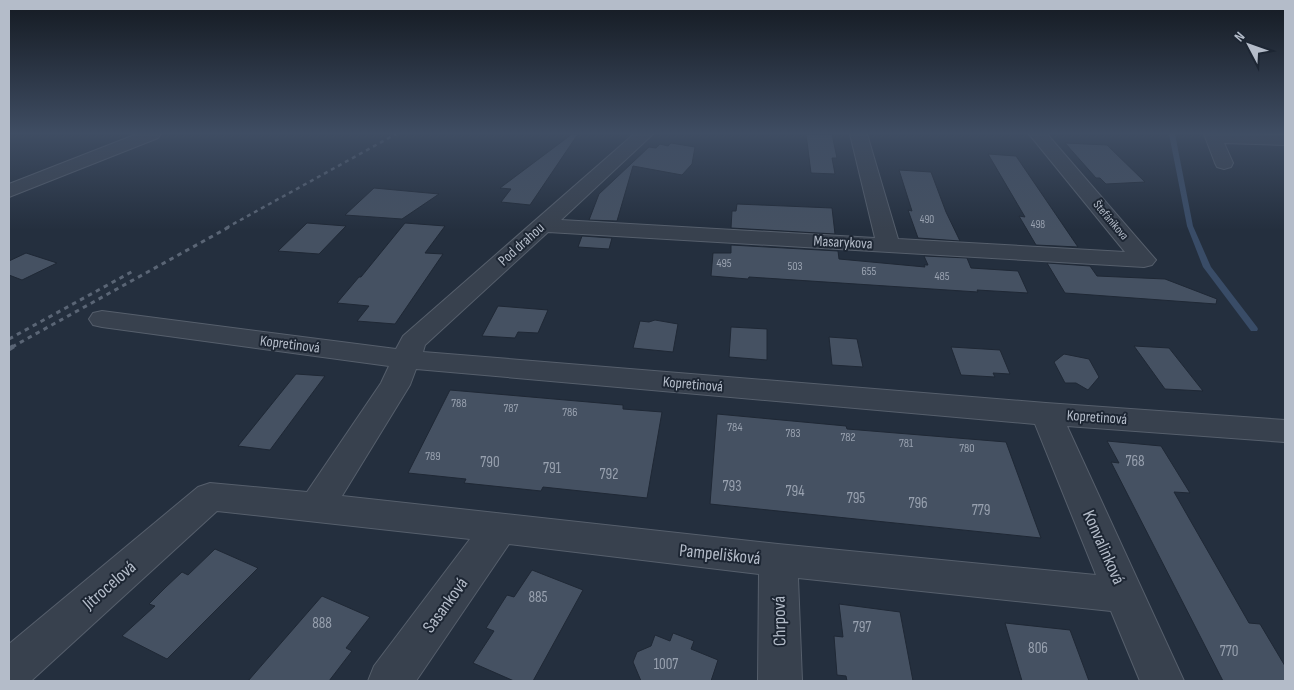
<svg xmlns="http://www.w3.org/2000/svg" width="1294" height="690" font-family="'Sofia Sans Condensed',sans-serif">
<rect width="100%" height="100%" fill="#242f3e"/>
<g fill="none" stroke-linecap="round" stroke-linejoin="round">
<path fill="#394c67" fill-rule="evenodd" d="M1169 134H1175L1193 226 1211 267 1257 327 1258 329 1257 331H1251L1203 267 1187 226Z"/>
</g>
<path fill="#455162" stroke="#1f2835" d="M572 134H578L530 205 501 202 511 189 500 188Z
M806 134H832L837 158H832L835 174 811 173Z
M671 143 695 147 692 164 682 175 633 166 617 221 589 220 599 194 649 147 656 148 660 144 668 146Z
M1065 143 1107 145 1145 182 1106 184 1100 178H1096Z
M988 154 1016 156 1078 247 1036 245 1019 216 1025 217Z
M899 170 931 172 946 212 960 241 918 238 908 210 912 211Z
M374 188 439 194 402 219 345 215Z
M737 204 832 208 835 234 731 228 732 211H736Z
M307 223 346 226 319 254 278 251Z
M405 223 445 226 425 253 443 254 395 324 357 321 369 306 337 303 359 277H361Z
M582 236 612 238 609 249 578 247Z
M731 245 838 251 839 259 925 267 924 265H928L924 256 967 258 971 268 1018 271 1028 293 977 290 978 292 749 277 748 279 711 276 713 253H731Z
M26 253 57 263 22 280 9 275V261Z
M1047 263 1090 266 1097 276 1165 279 1217 299 1216 304 1065 293Z
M498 306 548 310 538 333 518 332 515 338 482 336Z
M655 320 678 324 673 352 633 348 640 321 649 322Z
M731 327 767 329V360L729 357Z
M829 337 857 339 863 367 832 365Z
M1134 346 1169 348 1203 391 1165 389Z
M951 347 1000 350 1010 374 993 373 995 377 961 375Z
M1064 354 1089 359 1099 377 1088 390 1076 383H1065L1054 362Z
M296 374 325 376 270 450 238 446Z
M450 390 623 405V409L662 412 647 498 543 487 541 491 464 483 466 479 408 473Z
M717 414 846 426 847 429 1006 442 1041 538 710 504Z
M1107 441 1161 446 1190 493 1174 492 1249 623 1260 624 1285 666V681H1223L1111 462 1119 463Z
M215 549 258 568 167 659 122 636 155 606 149 604 166 587 182 572 188 575Z
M532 570 583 590 533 681H514L473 663 494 631 486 628 507 595 514 597Z
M322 596 370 617 346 648 352 651 329 681H248Z
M839 604 900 612 913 681H847L846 676 837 675 834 636 843 637Z
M1005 623 1070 630 1089 681H1022Z
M673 633 694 641 691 649 718 660 711 681H641L633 662 637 652 651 646 655 635 670 641Z"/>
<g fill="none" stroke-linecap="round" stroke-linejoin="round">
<defs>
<path id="street" d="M137 134H161L158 138 9 197V184Z
M634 134H653L561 220 875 238 850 134H867L898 239 1125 252 1029 134H1047L1156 260 1152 265 1144 267 548 232 425 345 423 352 1046 403 1285 420V442L1067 426 1184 681H1140L1111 611 798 578 802 681H758L759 574 509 544 416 681H368L374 666 470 539 217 511 31 681H9V644L198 487 210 483 307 492 381 383 389 366 102 327 93 325 89 319 93 313 102 311 396 349 403 336ZM416 369 1035 424 1096 575 778 544 342 496 410 385Z
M1204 134 1285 135V145L1224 143 1233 163 1231 167 1224 169 1217 167 1215 163Z"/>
</defs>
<use href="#street" stroke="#565f6c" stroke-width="2"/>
<use href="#street" fill="#38414e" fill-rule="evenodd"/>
<path stroke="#5a6575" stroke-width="2.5" stroke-dasharray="4 4" stroke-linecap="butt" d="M226 228 396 134"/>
<path stroke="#5a6575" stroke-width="3" stroke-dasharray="4.5 4.5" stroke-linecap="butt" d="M9 339 135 270
M12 347 229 227"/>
<path stroke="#5a6575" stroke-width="4.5" stroke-dasharray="5.5 5.5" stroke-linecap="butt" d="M9 349 14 346"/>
</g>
<linearGradient id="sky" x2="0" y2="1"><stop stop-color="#141a22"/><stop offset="0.58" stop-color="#3f4d63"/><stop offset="1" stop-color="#3f4d63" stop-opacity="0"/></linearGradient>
<rect width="1294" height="230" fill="url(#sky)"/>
<g text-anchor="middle" stroke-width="4" stroke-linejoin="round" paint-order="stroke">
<g font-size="11" fill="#98a1af">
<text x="927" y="223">490</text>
<text x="1038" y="228">498</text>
</g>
<g font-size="12" fill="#b4bcc9" stroke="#1d2633">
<text transform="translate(1111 220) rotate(50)" y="4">Štefánikova</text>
</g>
<g font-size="12" fill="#98a1af">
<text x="724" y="267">495</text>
<text x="795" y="270">503</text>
<text x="869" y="275">655</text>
<text x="942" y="280">485</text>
<text x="459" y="407">788</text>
<text x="511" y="412">787</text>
<text x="570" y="416">786</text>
<text x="735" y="431">784</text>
<text x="793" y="437">783</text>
<text x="848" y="441">782</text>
<text x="906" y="447">781</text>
<text x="967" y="452">780</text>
<text x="433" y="460">789</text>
</g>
<g font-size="15" fill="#b4bcc9" stroke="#1d2633">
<text transform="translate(843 242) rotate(3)" y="5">Masarykova</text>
<text transform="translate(521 244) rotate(-42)" y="5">Pod drahou</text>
<text transform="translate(290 344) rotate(7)" y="5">Kopretinová</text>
<text transform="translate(693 384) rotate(5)" y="5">Kopretinová</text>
<text transform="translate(1097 417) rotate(4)" y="5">Kopretinová</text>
</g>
<g font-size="15" fill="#98a1af">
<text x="1135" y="466">768</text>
<text x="490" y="467">790</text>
<text x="552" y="473">791</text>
<text x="609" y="479">792</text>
<text x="732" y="491">793</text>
<text x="795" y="496">794</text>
<text x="856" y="503">795</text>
<text x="918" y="508">796</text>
<text x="981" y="515">779</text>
<text x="538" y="602">885</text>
<text x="322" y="628">888</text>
<text x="862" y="632">797</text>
<text x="1038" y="653">806</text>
<text x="1229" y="656">770</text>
<text x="666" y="669">1007</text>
</g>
<g font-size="18" fill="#b4bcc9" stroke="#1d2633">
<text transform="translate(1104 547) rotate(66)" y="6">Konvalinková</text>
<text transform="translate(720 554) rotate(6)" y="6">Pampelišková</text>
<text transform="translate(109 585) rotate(-41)" y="6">Jitrocelová</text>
<text transform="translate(445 605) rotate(-54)" y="6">Sasanková</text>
<text transform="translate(779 621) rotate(-91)" y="6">Chrpová</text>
</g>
</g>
<rect width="1294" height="690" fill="none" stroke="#b4bcc9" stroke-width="20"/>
<g transform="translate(1249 45) rotate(311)" stroke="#1d2633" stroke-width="4" paint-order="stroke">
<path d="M0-4L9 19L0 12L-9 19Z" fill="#b4bcc9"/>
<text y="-8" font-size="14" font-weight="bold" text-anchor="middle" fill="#b4bcc9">N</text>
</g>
</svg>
